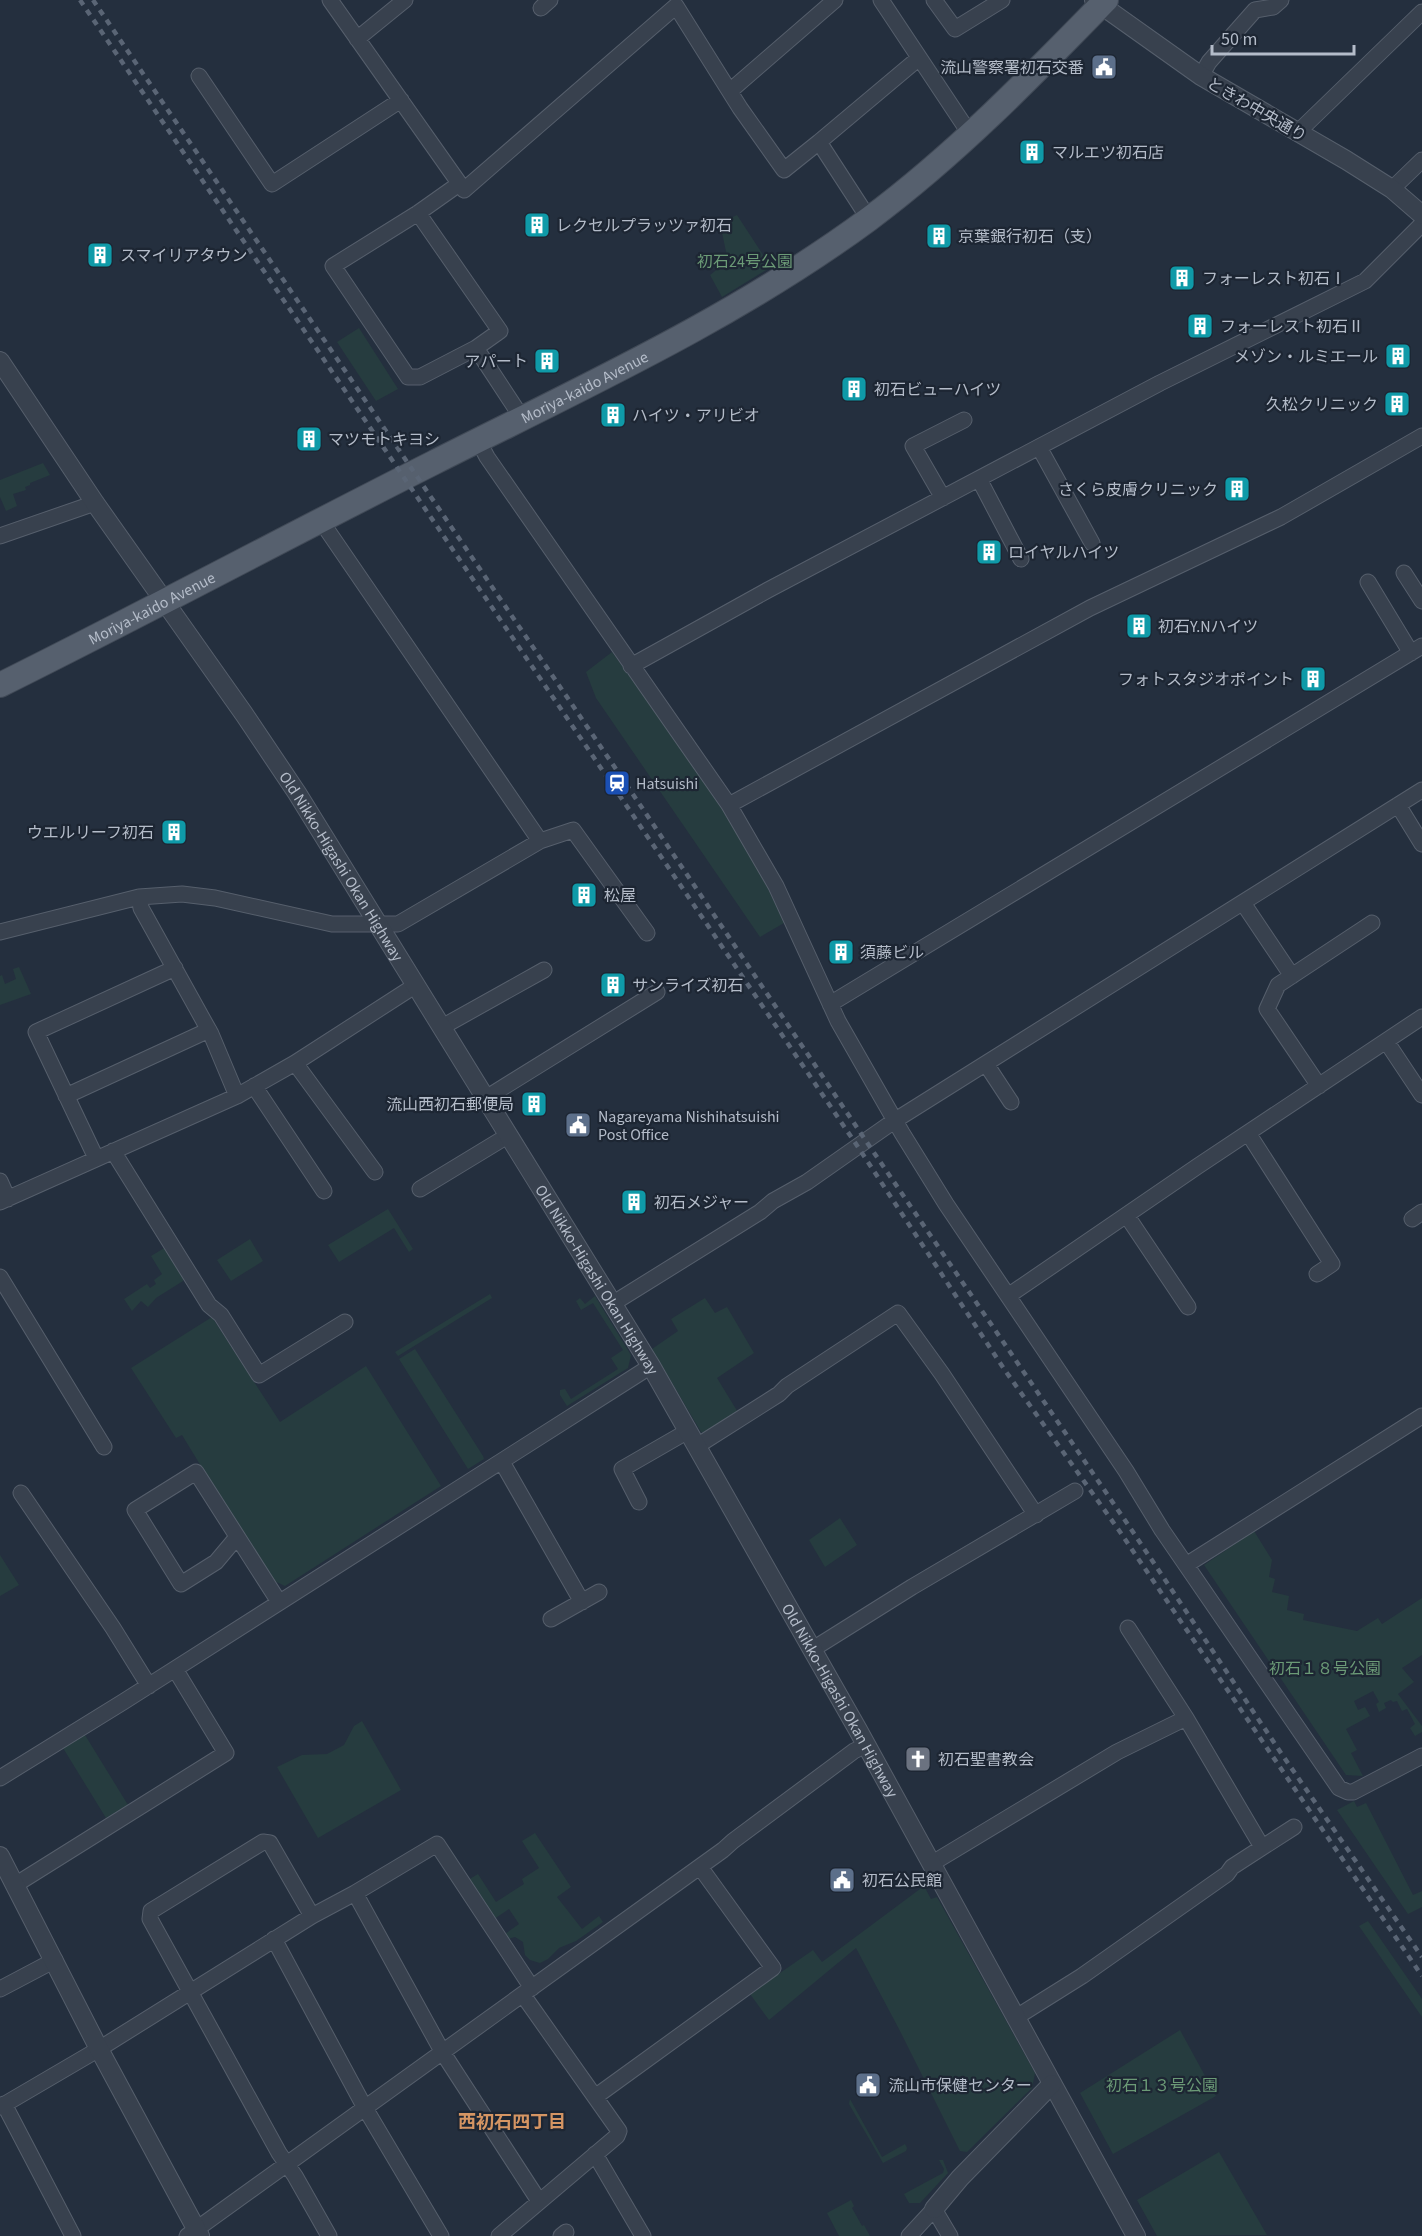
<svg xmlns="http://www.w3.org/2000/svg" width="1422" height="2236" font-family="'Source Sans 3','Noto Sans JP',sans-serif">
<rect width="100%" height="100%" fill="#242f3e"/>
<path fill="#263c3f" d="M737 215 771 267 722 297 710 275 728 261 720 223Z
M359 328 398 389 376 401 337 342Z
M43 463 50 475 30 483V485L25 487 26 490 13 494 17 506 6 511 0 497V480Z
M612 652C674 739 742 824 784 923L760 937 596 698 586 672Z
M19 967 31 994 0 1005V976L2 975 5 984 16 979 13 969Z
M388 1209 413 1249 409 1252 394 1228 339 1262 328 1245Z
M250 1239 263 1261 231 1281 217 1260Z
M166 1247 184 1277 183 1281 156 1298 148 1307 141 1301 132 1311 124 1299 147 1284 150 1288 156 1284 154 1280 162 1274 151 1256Z
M490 1294 492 1298 398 1356 395 1352Z
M595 1296 631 1355 628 1368 567 1406 560 1395V1390L565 1389 571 1399 618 1369 611 1358 623 1350 593 1303 581 1310 576 1301 580 1298 585 1304Z
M705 1298 715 1313 727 1307 754 1353 717 1378 739 1414 709 1434 701 1432 652 1349 678 1331 671 1319Z
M212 1317 280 1422 366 1366 441 1486 285 1586 270 1579 182 1435 176 1438 131 1368Z
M415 1349 483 1456 484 1459 468 1469 399 1359Z
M840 1518 857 1545 825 1567 809 1540Z
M1254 1531 1272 1560 1269 1577 1275 1579 1272 1592 1289 1596 1287 1610 1304 1614 1303 1620 1357 1631 1378 1618 1382 1624 1422 1598V1655L1402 1668 1414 1682 1398 1694 1422 1726V1732L1415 1736 1410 1728 1415 1724 1407 1709 1402 1711 1397 1701 1393 1702 1391 1700 1384 1703 1386 1708 1379 1712 1376 1704 1379 1702 1373 1691 1354 1701 1358 1710 1365 1707 1370 1716 1346 1729 1357 1750 1351 1753 1363 1776 1346 1775 1204 1565Z
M0 1555 19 1585 0 1596Z
M362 1721 401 1790 318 1838 277 1767 302 1755 327 1754 344 1745 354 1726Z
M85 1735 128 1805 106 1818 63 1748Z
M1354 1801 1357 1807 1366 1803 1413 1895 1422 1891V1907L1408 1914 1337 1810Z
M535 1833 571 1887 557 1897 582 1929 599 1916 603 1922 576 1941 559 1948 548 1959 540 1963 530 1960 525 1955 523 1942 515 1937 508 1939 505 1934 519 1924 509 1909 494 1919 468 1880 478 1874 496 1902 524 1884 522 1879 539 1868 522 1841Z
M924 1886 931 1899 937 1897 1035 2073 1032 2088 967 2152 960 2151 900 2031 856 1948 769 2020 750 1994 813 1950 822 1962Z
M1368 1921 1422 1999V2017L1359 1926Z
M1180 2030 1216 2096 1113 2154 1080 2093Z
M850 2099 882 2157 905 2144 907 2148 906 2151 883 2163 849 2104Z
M1219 2152 1267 2235 1157 2236 1137 2200Z
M939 2160H943L948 2173 920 2203H909L904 2194 943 2173 944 2169Z
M851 2200 854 2206 852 2208 862 2226 864 2225 870 2236H839L827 2213Z"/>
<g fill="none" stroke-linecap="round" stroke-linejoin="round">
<defs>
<path id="minor" d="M330 0 464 190 676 6 740 108 784 170 819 142 869 219
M881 0 970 134
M934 0 955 29 1002 0
M541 8 550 0
M357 39 405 0
M199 76 272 184 401 100
M1201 76 1209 62 1255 10 1273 7 1281 0
M730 91 835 0
M1297 133 1422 12
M819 142 919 58
M459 184 418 213 333 266 408 377H420L476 348
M1392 189 1422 160
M418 213 500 331 476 348 522 418
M478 440 487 457 729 805 776 886 838 1021 902 1133 946 1204 1126 1471 1162 1530 1339 1788 1348 1792H1353L1422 1756
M1039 447 1092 543
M979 479 1021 559
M943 498 913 446 964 420
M321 521 540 841
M0 536 95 503
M1404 573 1422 601
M1368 582 1411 653
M631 666 768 590 1160 383 1365 281 1422 224
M729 805 1090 608 1281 517 1422 436
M1398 805 1422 844
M139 897 141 908 211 1034 237 1096
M1243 903 1292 976
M0 932 139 897 182 894 215 898 332 924H398L540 841 573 830 647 933
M830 1004 1422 646
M442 1027 544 970
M1386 1041 1422 1095
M295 1063 375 1172
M986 1064 1011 1102
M254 1086 324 1191
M1319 1086 1267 1009 1278 985 1372 923
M66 1096 209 1030
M486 1098 657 992
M1248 1133 1332 1264 1317 1274
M113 1151 209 1305 221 1315 259 1375 345 1322
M96 1158 36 1032 175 968
M0 1181 8 1199
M420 1189 509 1135
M0 1202 237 1096 295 1063 416 985
M1127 1216 1188 1307
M1412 1219 1422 1212
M0 1277 104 1447
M1008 1296 1198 1166 1422 1017
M612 1304 760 1212 773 1201 807 1182 894 1121 1422 790
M697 1446 779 1394 787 1386 898 1313 942 1374 1036 1515
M502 1462 582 1602
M21 1493 113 1628 149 1686
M639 1502 622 1469 688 1431
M237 1537 216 1562 181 1584 135 1510 196 1472 279 1602
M1186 1565 1422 1416
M551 1619 599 1592
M1128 1628 1186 1718
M813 1649 912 1587 1075 1491
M0 1778 123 1702 651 1366
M931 1864 1117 1752 1186 1718 1262 1847
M15 1885 226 1753 175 1669
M355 1893 443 2053 539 2201
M312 1916 270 1843 263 1842 151 1911 150 1919 279 2153 295 2176 329 2236
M274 1939 365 2108 441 2236
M0 1989 55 1960
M1015 2018 1082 1976 1227 1874 1232 1867 1294 1827
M595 2097 773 1968 700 1867
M4 2104 73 2236
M0 2107 99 2049 312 1916 355 1893 437 1844 532 1988
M595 2154 643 2236
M187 2236 723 1850 733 1841 854 1751 866 1745
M499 2236 617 2136 619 2131 523 1995
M561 2236 566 2232
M909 2236 934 2209 950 2236"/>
<g id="tertiary">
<path d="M1094 0 1201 76 1346 160 1392 189 1422 215"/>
<path id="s1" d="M0 361 95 503 244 714 297 793 651 1366 858 1730 1136 2236"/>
<path d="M0 1856 99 2049 200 2236"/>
<path d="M934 2209 960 2178 1052 2084"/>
</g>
<g id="primary">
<path id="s2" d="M0 685C145 613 288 536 433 463 581 388 735 318 869 219 955 155 1031 77 1106 0"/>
</g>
</defs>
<use href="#minor" stroke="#565f6c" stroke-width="17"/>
<use href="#tertiary" stroke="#565f6c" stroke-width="20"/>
<use href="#primary" stroke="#414a57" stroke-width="26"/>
<use href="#minor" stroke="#38414e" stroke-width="15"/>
<use href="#tertiary" stroke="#38414e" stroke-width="18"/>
<use href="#primary" stroke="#56606e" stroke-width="24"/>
<path stroke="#5a6575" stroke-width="4.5" stroke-dasharray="6 6" stroke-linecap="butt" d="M80 0 858 1147 1004 1369 1118 1529 1422 1976
M93 0 622 778 866 1141 1133 1532 1281 1753 1422 1957"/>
</g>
<defs>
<symbol id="civic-square" viewBox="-11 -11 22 22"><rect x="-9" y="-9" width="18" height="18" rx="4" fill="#5c6f8a" stroke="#1d2633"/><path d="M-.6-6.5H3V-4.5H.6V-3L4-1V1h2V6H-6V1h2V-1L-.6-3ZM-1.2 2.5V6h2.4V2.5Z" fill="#fff"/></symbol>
<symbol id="building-square" viewBox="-11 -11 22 22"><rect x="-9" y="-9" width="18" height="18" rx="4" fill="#0f9aa8" stroke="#1d2633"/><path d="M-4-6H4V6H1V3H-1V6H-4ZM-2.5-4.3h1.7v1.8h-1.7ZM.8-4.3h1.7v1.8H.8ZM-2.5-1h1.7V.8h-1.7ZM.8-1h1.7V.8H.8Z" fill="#fff"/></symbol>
<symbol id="station-square" viewBox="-11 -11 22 22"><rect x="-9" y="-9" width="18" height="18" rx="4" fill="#1a4fb4" stroke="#1d2633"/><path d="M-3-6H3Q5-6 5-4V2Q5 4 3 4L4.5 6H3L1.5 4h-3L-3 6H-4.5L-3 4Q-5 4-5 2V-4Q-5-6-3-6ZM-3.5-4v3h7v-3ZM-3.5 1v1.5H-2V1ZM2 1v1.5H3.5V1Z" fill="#fff"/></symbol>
<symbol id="church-square" viewBox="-11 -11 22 22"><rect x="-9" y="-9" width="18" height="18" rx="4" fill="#6b7280" stroke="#1d2633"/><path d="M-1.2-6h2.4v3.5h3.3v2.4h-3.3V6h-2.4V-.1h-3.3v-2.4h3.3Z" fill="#fff"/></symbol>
</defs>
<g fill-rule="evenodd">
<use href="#civic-square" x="1089" y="52" width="30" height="30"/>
<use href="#building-square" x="1017" y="137" width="30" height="30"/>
<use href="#building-square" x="522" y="210" width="30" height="30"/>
<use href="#building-square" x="924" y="221" width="30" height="30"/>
<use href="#building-square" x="85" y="240" width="30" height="30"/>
<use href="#building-square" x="1167" y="263" width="30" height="30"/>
<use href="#building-square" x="1185" y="311" width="30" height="30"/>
<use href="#building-square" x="1383" y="341" width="30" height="30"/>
<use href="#building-square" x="532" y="346" width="30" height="30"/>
<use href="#building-square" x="839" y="374" width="30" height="30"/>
<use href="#building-square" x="1382" y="389" width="30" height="30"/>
<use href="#building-square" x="598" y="400" width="30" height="30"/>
<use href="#building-square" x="294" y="424" width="30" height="30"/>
<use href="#building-square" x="1222" y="474" width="30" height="30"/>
<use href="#building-square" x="974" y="537" width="30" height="30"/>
<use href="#building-square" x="1124" y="611" width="30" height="30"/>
<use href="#building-square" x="1298" y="664" width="30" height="30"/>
<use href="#station-square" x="602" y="768" width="30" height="30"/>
<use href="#building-square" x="159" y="817" width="30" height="30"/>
<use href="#building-square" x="569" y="880" width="30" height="30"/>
<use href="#building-square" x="826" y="937" width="30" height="30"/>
<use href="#building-square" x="598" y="970" width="30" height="30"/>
<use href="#building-square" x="519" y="1089" width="30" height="30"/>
<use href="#civic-square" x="563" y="1110" width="30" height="30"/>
<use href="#building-square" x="619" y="1187" width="30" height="30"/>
<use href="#church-square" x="903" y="1744" width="30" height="30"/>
<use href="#civic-square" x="827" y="1865" width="30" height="30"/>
<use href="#civic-square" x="853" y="2070" width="30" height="30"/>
</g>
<g text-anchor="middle" stroke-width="4.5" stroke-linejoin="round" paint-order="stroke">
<g font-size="16" fill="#b4bcc9" stroke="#1d2633" text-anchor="start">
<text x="1084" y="73" text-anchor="end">流山警察署初石交番</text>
<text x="1052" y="158">マルエツ初石店</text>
<text x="556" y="231">レクセルプラッツァ初石</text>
<text x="958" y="242">京葉銀行初石（支）</text>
<text x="120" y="261">スマイリアタウン</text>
<text x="1202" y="284">フォーレスト初石Ⅰ</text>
<text x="1220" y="332">フォーレスト初石Ⅱ</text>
<text x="1378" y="362" text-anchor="end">メゾン・ルミエール</text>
<text x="528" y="367" text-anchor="end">アパート</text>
<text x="874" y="395">初石ビューハイツ</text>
<text x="1378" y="410" text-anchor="end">久松クリニック</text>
<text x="632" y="421">ハイツ・アリビオ</text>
<text x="328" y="445">マツモトキヨシ</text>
<text x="1218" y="495" text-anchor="end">さくら皮膚クリニック</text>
<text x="1008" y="558">ロイヤルハイツ</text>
<text x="1158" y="632">初石Y.Nハイツ</text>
<text x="1294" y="685" text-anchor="end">フォトスタジオポイント</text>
<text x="636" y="789">Hatsuishi</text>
<text x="154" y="838" text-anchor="end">ウエルリーフ初石</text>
<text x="604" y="901">松屋</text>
<text x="860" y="958">須藤ビル</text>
<text x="632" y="991">サンライズ初石</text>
<text x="514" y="1110" text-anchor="end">流山西初石郵便局</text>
<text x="598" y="1122">Nagareyama Nishihatsuishi<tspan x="598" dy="18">Post Office</tspan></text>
<text x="654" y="1208">初石メジャー</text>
<text x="938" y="1765">初石聖書教会</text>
<text x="862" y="1886">初石公民館</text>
<text x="888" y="2091">流山市保健センター</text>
</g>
<g font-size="16" fill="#b4bcc9" stroke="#1d2633">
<text transform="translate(1257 109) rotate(30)" y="6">ときわ中央通り</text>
<text dy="6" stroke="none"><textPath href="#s2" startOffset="656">Moriya-kaido Avenue</textPath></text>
<text dy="6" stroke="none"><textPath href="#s2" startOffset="170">Moriya-kaido Avenue</textPath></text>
<text dy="6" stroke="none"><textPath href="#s1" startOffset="610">Old Nikko-Higashi Okan Highway</textPath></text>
<text dy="6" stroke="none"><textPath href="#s1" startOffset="1096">Old Nikko-Higashi Okan Highway</textPath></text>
<text dy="6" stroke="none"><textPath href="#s1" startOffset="1582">Old Nikko-Higashi Okan Highway</textPath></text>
</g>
<g font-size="16" fill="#6b9a76" stroke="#1d2633">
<text x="745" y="267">初石24号公園</text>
<text x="1325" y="1674">初石１８号公園</text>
<text x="1162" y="2091">初石１３号公園</text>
</g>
<g font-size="18" font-weight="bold" fill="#d59563" stroke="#1d2633">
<text x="512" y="2128">西初石四丁目</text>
</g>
</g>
<path d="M1212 45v9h142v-9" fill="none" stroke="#b4bcc9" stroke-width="3"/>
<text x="1221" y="45" font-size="18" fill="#b4bcc9" stroke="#1d2633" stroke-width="4.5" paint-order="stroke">50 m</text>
</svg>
